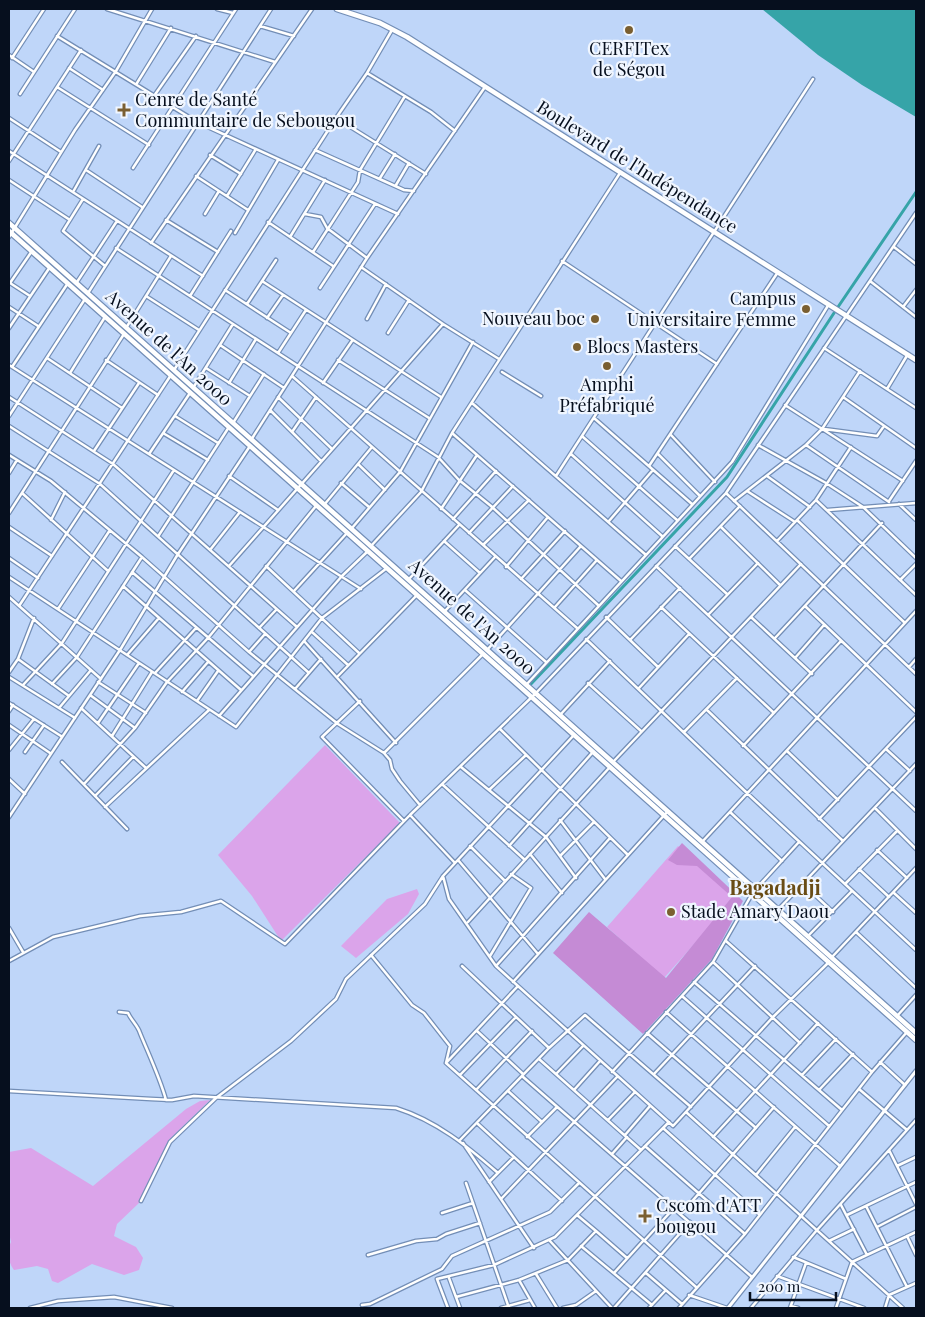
<svg xmlns="http://www.w3.org/2000/svg" width="925" height="1317" font-family="'Playfair Display',serif">
<rect width="100%" height="100%" fill="#bfd6f9"/>
<path fill="#dba4ea" d="M325 745 400 823 281 941 252 896 218 855Z
M678 846 736 897 664 978 607 927Z
M417 889 419 894 408 914 356 958 341 946 387 899Z
M210 1100 169 1140 139 1203 117 1224 114 1236 136 1247 143 1258 139 1270 124 1275 92 1264 58 1283 52 1281 48 1269 37 1266 14 1270C8 1262 6 1251 11 1242L9 1233V1152L31 1148 93 1186 186 1109 200 1101Z"/>
<path fill="#c58bd5" d="M682 843 743 901 712 959 643 1034 553 953 589 912 666 978 732 897 697 866 677 865 668 860Z"/>
<path fill="#36a4a8" d="M762 9H916V117L862 85 818 55Z"/>
<g fill="none" stroke-linecap="round" stroke-linejoin="round">
<path stroke="#36a4a8" stroke-width="1" d="M530 685 916 1030"/>
<path stroke="#36a4a8" stroke-width="3" d="M838 307 916 192
M530 685 727 477 834 313"/>
<defs>
<path id="minor" d="M107 9 275 62
M217 9 233 13
M260 26 294 36
M57 36 197 122 398 214
M9 55 34 72
M12 58 44 9
M69 68 103 90
M367 73 431 112 455 131
M137 83 171 28
M57 87 149 145
M20 94 75 9
M154 96 196 36
M9 118 61 152
M336 118 426 174
M315 150 404 190 414 191
M9 151 203 276
M210 155 241 174
M9 161 81 50
M133 168 236 9
M86 170 142 207
M196 176 248 210
M380 178 395 154
M9 180 70 220
M396 185 409 163
M73 192 99 146
M227 196 256 149
M83 199 63 231 105 266
M205 214 219 191
M305 214 321 217 327 228 367 258
M166 220 218 252
M268 222 333 266
M235 233 278 160
M9 237 75 130 116 71 152 9
M290 237 325 180
M151 243 312 9
M894 247 916 264
M116 248 438 457 459 480 491 506 598 605
M313 252 358 182 360 170 405 96
M562 261 717 364
M361 267 443 324
M262 281 441 397
M870 281 916 317
M77 282 117 221
M10 283 32 251
M10 283 30 296
M320 288 375 204
M225 290 291 333
M88 293 271 9
M146 296 199 330
M190 296 231 231
M247 304 276 260
M9 307 38 326
M903 307 916 290
M267 318 283 295
M367 319 386 284
M9 328 50 267
M126 328 171 256
M388 333 409 300
M220 345 284 388
M824 348 916 408
M278 353 306 310
M47 358 122 408
M106 360 158 395
M338 360 429 418
M9 365 361 589
M12 367 68 283
M206 368 250 396
M174 370 336 118 367 73 392 30
M502 372 541 396
M70 373 105 317
M292 376 577 628
M229 383 256 339
M323 383 352 341
M193 388 233 324
M887 389 908 354
M9 397 113 464 297 627
M278 397 331 448
M843 397 916 448
M472 403 646 555
M785 405 903 481
M270 410 321 461
M9 416 85 299
M175 416 218 443
M594 418 692 504
M233 423 264 374
M9 426 100 484 309 673
M824 429 877 436 884 426
M292 432 316 397
M163 433 208 460
M452 433 621 581
M671 435 715 482
M583 437 677 520
M251 440 367 258 485 87
M758 445 826 483 863 507 916 558
M806 445 889 502
M94 451 139 383
M149 454 190 393
M571 454 662 536
M658 454 700 496
M9 455 51 481 142 557 249 652 338 724 384 753 390 760 392 769 400 781 420 805
M358 464 385 490
M649 466 778 272
M9 473 17 460
M229 476 278 510
M556 476 813 79
M767 476 810 507
M341 483 369 507
M747 491 795 522
M22 493 108 571
M726 493 916 674
M816 500 916 595
M734 501 806 445 822 429 860 371
M889 501 916 461
M899 504 916 520
M324 505 372 447
M441 509 477 455
M828 510 916 503
M9 513 124 334
M453 519 496 471
M51 520 65 492
M797 520 905 623
M609 521 653 470
M9 527 52 556
M721 527 780 585
M352 528 400 472 473 342
M469 533 513 486
M159 535 229 427
M444 541 480 573
M777 541 816 500 851 447
M483 545 529 500
M371 546 421 492 452 433 620 173
M675 546 727 594
M210 550 240 512
M9 558 38 578
M689 559 740 506
M229 566 443 324 499 359
M266 566 359 653
M656 566 916 811
M506 567 548 517
M132 572 253 676
M9 577 236 727 322 618 387 568
M409 579 459 525
M521 579 565 531
M900 580 916 564
M123 586 241 690
M465 590 546 662
M294 591 347 533
M9 597 101 679
M19 606 171 375
M805 606 916 712
M555 607 597 560
M661 607 774 713
M58 609 110 530
M445 611 495 557
M708 615 758 563
M606 617 658 667
M751 617 812 674
M259 628 276 610
M312 632 348 665
M775 638 882 523
M586 639 747 793 916 950
M630 640 680 588
M304 641 396 743
M487 650 581 546
M249 652 265 634
M127 655 159 618
M795 658 824 625
M18 659 69 696
M909 667 916 659
M9 672 18 659 34 618
M155 673 196 628
M338 676 417 595
M9 677 75 718
M98 682 146 713
M588 683 641 731
M52 684 77 657 142 557
M23 685 62 643 174 470
M526 685 732 462 829 304
M639 688 689 634
M295 689 321 659
M182 692 208 662
M90 695 135 728
M197 701 218 671
M360 701 322 737 404 821
M9 703 61 736
M59 708 91 670
M81 708 146 768
M707 710 843 841
M9 711 13 705
M560 715 610 661
M219 716 342 576 368 551
M98 723 139 663
M9 725 50 753
M500 729 627 854
M684 732 737 678
M112 736 152 672
M743 746 841 641
M886 749 910 771
M9 750 34 719
M787 751 838 800
M25 752 44 725
M384 753 483 654
M62 762 127 829
M613 762 801 564
M461 767 546 837 576 878
M9 779 25 794
M84 784 135 728 167 682 208 638 316 506
M443 785 525 860
M489 790 526 755
M95 796 133 757
M105 807 209 710
M875 808 916 849
M730 812 782 861
M410 815 455 863
M9 817 120 650 178 554 250 446
M819 819 916 717
M560 820 605 879
M702 842 916 611
M470 846 505 881
M509 846 593 752
M877 850 907 878
M530 854 562 893
M560 856 594 822
M458 860 538 954
M859 869 889 897
M443 876 449 899 496 966 518 986
M803 884 833 912
M845 884 897 831
M755 890 799 842
M894 893 916 913
M774 914 916 764
M468 922 610 767
M9 928 23 952
M856 932 916 988
M808 936 852 891
M726 941 872 1072
M371 955 412 1005 424 1013 450 1046 446 1063 696 1287
M490 956 531 888 511 874
M832 957 916 868
M9 961 53 937 140 916 181 912 221 901 285 944 410 815 536 693 726 493 916 213
M713 962 800 1043
M462 966 549 1048
M496 966 610 838
M513 982 668 811
M694 982 842 1110
M682 996 829 1126
M119 1012 128 1013C131 1020 138 1026 140 1033 149 1055 160 1078 166 1100
M666 1012 840 1166
M897 1016 916 995
M477 1031 523 1074
M647 1033 756 1128
M539 1059 641 1150
M880 1062 905 1085
M446 1063 518 986 673 1126 773 1017 829 962
M612 1072 713 962 752 894
M556 1074 583 1046
M654 1074 755 966
M460 1075 516 1017
M802 1075 836 1039
M522 1076 752 1277
M859 1089 907 1130
M476 1090 532 1031
M574 1090 600 1061
M819 1090 853 1054
M9 1091 151 1099 172 1100 194 1096 396 1108C437 1121 467 1146 498 1173
M508 1091 542 1122
M686 1112 903 1308
M608 1120 635 1092
M478 1124 562 1201
M663 1128 759 1214
M625 1135 650 1106
M527 1137 557 1107
M713 1137 818 1023
M460 1140 549 1048 585 1015 691 1107
M463 1143 534 1248
M645 1146 745 1234
M889 1150 916 1204
M612 1154 627 1137
M897 1166 916 1157
M756 1175 795 1127
M489 1182 514 1157
M466 1183 509 1308
M501 1199 617 1077
M141 1201 170 1142 216 1098 291 1041 336 999 346 979 425 904 443 876 574 735
M841 1205 867 1255
M866 1206 907 1287
M442 1213 473 1203
M681 1214 774 1107
M847 1215 916 1182
M877 1227 916 1207
M596 1231 627 1258
M907 1236 916 1255
M549 1240 612 1308
M644 1241 674 1208
M829 1241 854 1229
M581 1246 652 1305
M368 1255 416 1241 437 1239 446 1234 480 1223
M793 1257 846 1279
M614 1273 643 1241
M646 1273 682 1304
M536 1274 557 1308
M777 1276 864 1308
M449 1278 460 1308
M519 1280 535 1308
M689 1295 727 1308
M456 1297 519 1280 568 1260 596 1231 577 1215
M362 1305 370 1304 442 1269 452 1256 550 1212 579 1183
M791 1306 798 1308
M30 1308 58 1301 114 1297 172 1308
M448 1308 437 1279 494 1265 555 1237 669 1122
M501 1308 530 1300
M563 1308 576 1305 596 1291
M614 1308 690 1222
M649 1308 665 1291
M679 1308 745 1234 872 1072 907 1032
M751 1308 817 1230 916 1120
M790 1308 806 1263
M836 1308 852 1262 916 1232
M885 1308 889 1295 916 1283"/>
<path id="tertiary" d="M728 1308 916 1071"/>
<path id="primary" d="M9 223 916 1033
M9 231 916 1040"/>
<path id="trunk" d="M337 9 380 23 407 37 916 360"/>
</defs>
<use href="#minor" stroke="#738eb6" stroke-width="5"/>
<use href="#tertiary" stroke="#738eb6" stroke-width="5.5"/>
<use href="#primary" stroke="#738eb6" stroke-width="7"/>
<use href="#trunk" stroke="#738eb6" stroke-width="7"/>
<use href="#minor" stroke="#fff" stroke-width="2.5"/>
<use href="#tertiary" stroke="#fff" stroke-width="3"/>
<use href="#primary" stroke="#fff" stroke-width="4.5"/>
<use href="#trunk" stroke="#fff" stroke-width="4.5"/>
</g>
<g fill="#7a5f31" stroke="#f0f6ff" stroke-width="2">
<circle cx="629" cy="30" r="5"/>
<path d="M121.5 102.5h5v5h5v5h-5v5h-5v-5h-5v-5h5z"/>
<circle cx="806" cy="309" r="5"/>
<circle cx="595" cy="319" r="5"/>
<circle cx="577" cy="347" r="5"/>
<circle cx="607" cy="366" r="5"/>
<circle cx="671" cy="912" r="5"/>
<path d="M642.5 1208.5h5v5h5v5h-5v5h-5v-5h-5v-5h5z"/>
</g>
<g text-anchor="middle" stroke-width="4.5" stroke-linejoin="round" paint-order="stroke">
<g font-size="18" fill="#060f1e" stroke="#f0f6ff" text-anchor="start">
<text x="629" y="55" text-anchor="middle">CERFITex<tspan x="629" dy="21">de Ségou</tspan></text>
<text x="135" y="106">Cenre de Santé<tspan x="135" dy="21">Communtaire de Sebougou</tspan></text>
<text x="796" y="305" text-anchor="end">Campus<tspan x="796" dy="21">Universitaire Femme</tspan></text>
<text x="585" y="325" text-anchor="end">Nouveau boc</text>
<text x="587" y="353">Blocs Masters</text>
<text x="607" y="391" text-anchor="middle">Amphi<tspan x="607" dy="21">Préfabriqué</tspan></text>
<text x="681" y="918">Stade Amary Daou</text>
<text x="656" y="1212">Cscom d'ATT<tspan x="656" dy="21">bougou</tspan></text>
</g>
<g font-size="18" fill="#060f1e" stroke="#f0f6ff">
<text transform="translate(637 167) rotate(32)" y="6">Boulevard de l'Indépendance</text>
<text transform="translate(169 348) rotate(42)" y="6">Avenue de l'An 2000</text>
<text transform="translate(472 617) rotate(42)" y="6">Avenue de l'An 2000</text>
</g>
<g font-size="20" font-weight="bold" fill="#694c15" stroke="#f0f6ff">
<text x="775" y="895">Bagadadji</text>
</g>
</g>
<rect width="925" height="1317" fill="none" stroke="#060f1e" stroke-width="20"/>
<path d="M750 1292v8h86v-8" fill="none" stroke="#060f1e" stroke-width="2.5"/>
<text x="758" y="1292" font-size="15" fill="#060f1e" stroke="#f0f6ff" stroke-width="4" paint-order="stroke">200 m</text>
</svg>
